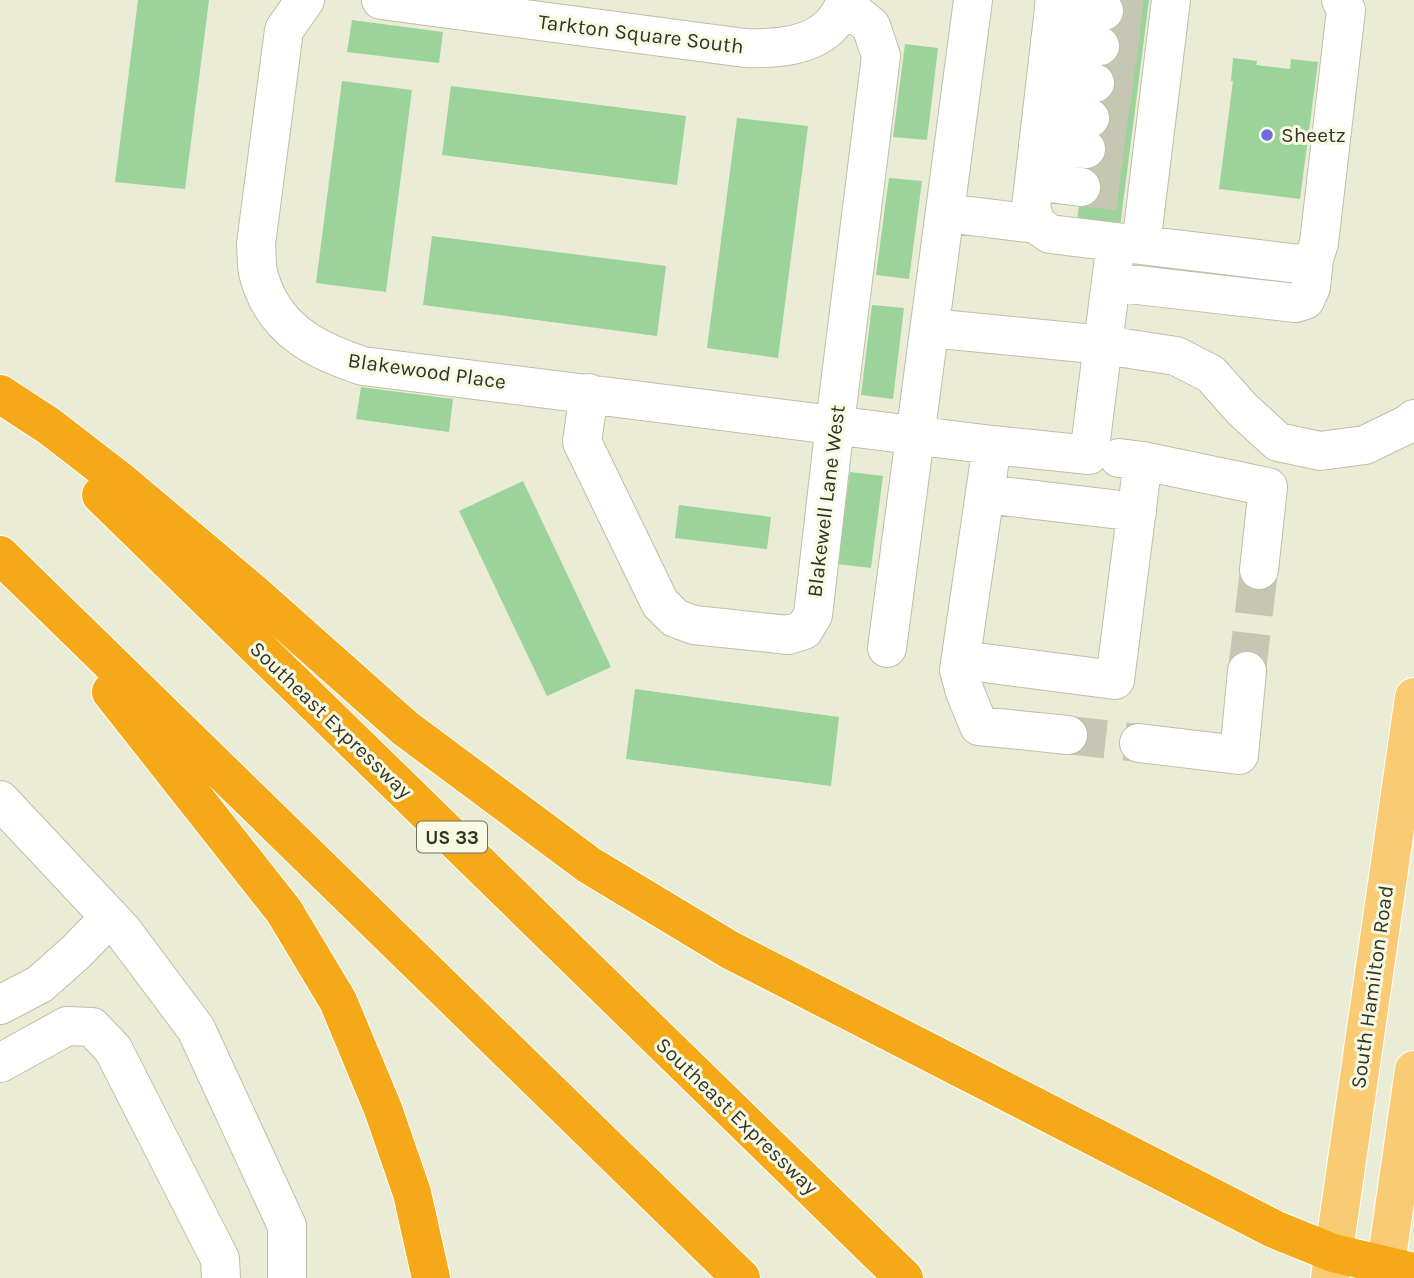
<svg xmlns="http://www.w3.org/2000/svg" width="1414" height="1278" font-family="Karla,sans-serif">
<rect width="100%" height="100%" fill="#ebecd5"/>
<path fill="#9bd39b" d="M138 0H209L185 189 115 182Z
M1106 0H1149L1120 227 1077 221Z
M352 20 443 32 439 63 347 52Z
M905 44 938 48 927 140 893 137Z
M1233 58 1257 61 1256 65 1290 69 1291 59 1318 62 1300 199 1219 189 1233 81H1231Z
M342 81 412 90 386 292 316 283Z
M451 86 686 116 677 185 442 155Z
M737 118 808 126 778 358 707 348Z
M889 178 922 181 909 279 876 275Z
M432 236 666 266 657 336 423 305Z
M872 305 904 308 893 399 861 395Z
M361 387 453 399 449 432 356 419Z
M850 472 883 476 871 568 837 564Z
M523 481 611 667 547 696 459 511Z
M679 505 771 517 767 549 675 538Z
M635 689 839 717 831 786 626 759Z"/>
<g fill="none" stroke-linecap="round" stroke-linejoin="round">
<path stroke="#c6c7b3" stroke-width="38" stroke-dasharray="38 19" stroke-linecap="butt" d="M1104 11 1147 16
M1100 46 1142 52
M1095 83 1137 88
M1090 118 1133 123
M1086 149 1129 154
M1081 187 1124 192
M1247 671 1259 570
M1068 735 1139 743"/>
<defs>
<path id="minor" d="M305 0 284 30 256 244C257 253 256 263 258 272 259 277 261 283 263 288 280 333 320 352 363 366L992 445 1089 455 1116 242
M381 0 745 48C774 49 813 47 833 23 839 17 843 8 847 0
M1055 0 1031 207 1036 224 1050 234 1299 264 1314 259 1319 243 1346 10 1341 0
M1054 5 1104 11
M1050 41 1100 46
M1046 77 1095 83
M1042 111 1090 118
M1038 144 1086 149
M1034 181 1081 187
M946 213 1036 224
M1141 245 1171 0
M1111 282 1295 303 1305 300 1311 287 1314 259
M930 328 1104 345 1176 356 1211 374 1242 409 1278 442 1320 451 1365 445 1408 424 1414 419
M589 393 582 442 660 603 675 618 694 625 788 635 804 630 813 615 835 424 881 56 871 26 845 5
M992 445 959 670 965 692 979 726 1068 735
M1119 458 1143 461 1268 487 1259 570
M985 494 1137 512
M887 648 973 0
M961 660 1115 680 1143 461
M1139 743 1239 755 1247 671
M0 800 122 930 196 1029 287 1226V1278
M0 1005 40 984 76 952 110 917
M0 1063 67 1026 92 1027 113 1049 220 1259 221 1278"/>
<path id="major" d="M1330 1278 1414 697
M1384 1278 1414 1070"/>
<path id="highway" d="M0 394 49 426 119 480 252 592 405 728 589 865 730 950 1274 1229 1333 1253 1414 1272
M101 495 904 1278
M0 555 741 1278
M111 692 284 911 338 1001 383 1109 412 1193 431 1278"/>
</defs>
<use href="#minor" stroke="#bdbfa8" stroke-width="40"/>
<use href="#major" stroke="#fff" stroke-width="40"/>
<use href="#highway" stroke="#fff" stroke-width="40"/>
<use href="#minor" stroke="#fff" stroke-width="38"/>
<use href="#major" stroke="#f9cb74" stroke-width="38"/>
<use href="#highway" stroke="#f5a918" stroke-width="38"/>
</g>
<circle fill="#7269e4" stroke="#f8fae2" stroke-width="2.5" cx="1267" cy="135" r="7"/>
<g text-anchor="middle" stroke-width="6" stroke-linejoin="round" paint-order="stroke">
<rect fill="#f8fae2" stroke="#6d6f61" stroke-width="2" x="417" y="821.5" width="70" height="31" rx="5"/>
<g font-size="19" font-weight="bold" fill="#32332a">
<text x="452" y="844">US 33</text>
</g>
<g font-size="21" fill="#32332a" stroke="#f8fae2">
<text transform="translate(641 34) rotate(7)" y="7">Tarkton Square South</text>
<text transform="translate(427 371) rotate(8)" y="7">Blakewood Place</text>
<text transform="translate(826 501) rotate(-83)" y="7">Blakewell Lane West</text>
<text transform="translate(331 720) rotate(44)" y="7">Southeast Expressway</text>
<text transform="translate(1372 987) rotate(-82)" y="7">South Hamilton Road</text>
<text transform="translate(737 1116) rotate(44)" y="7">Southeast Expressway</text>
</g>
<g font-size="21" fill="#32332a" stroke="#f8fae2" text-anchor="start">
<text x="1281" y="142">Sheetz</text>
</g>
</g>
</svg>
